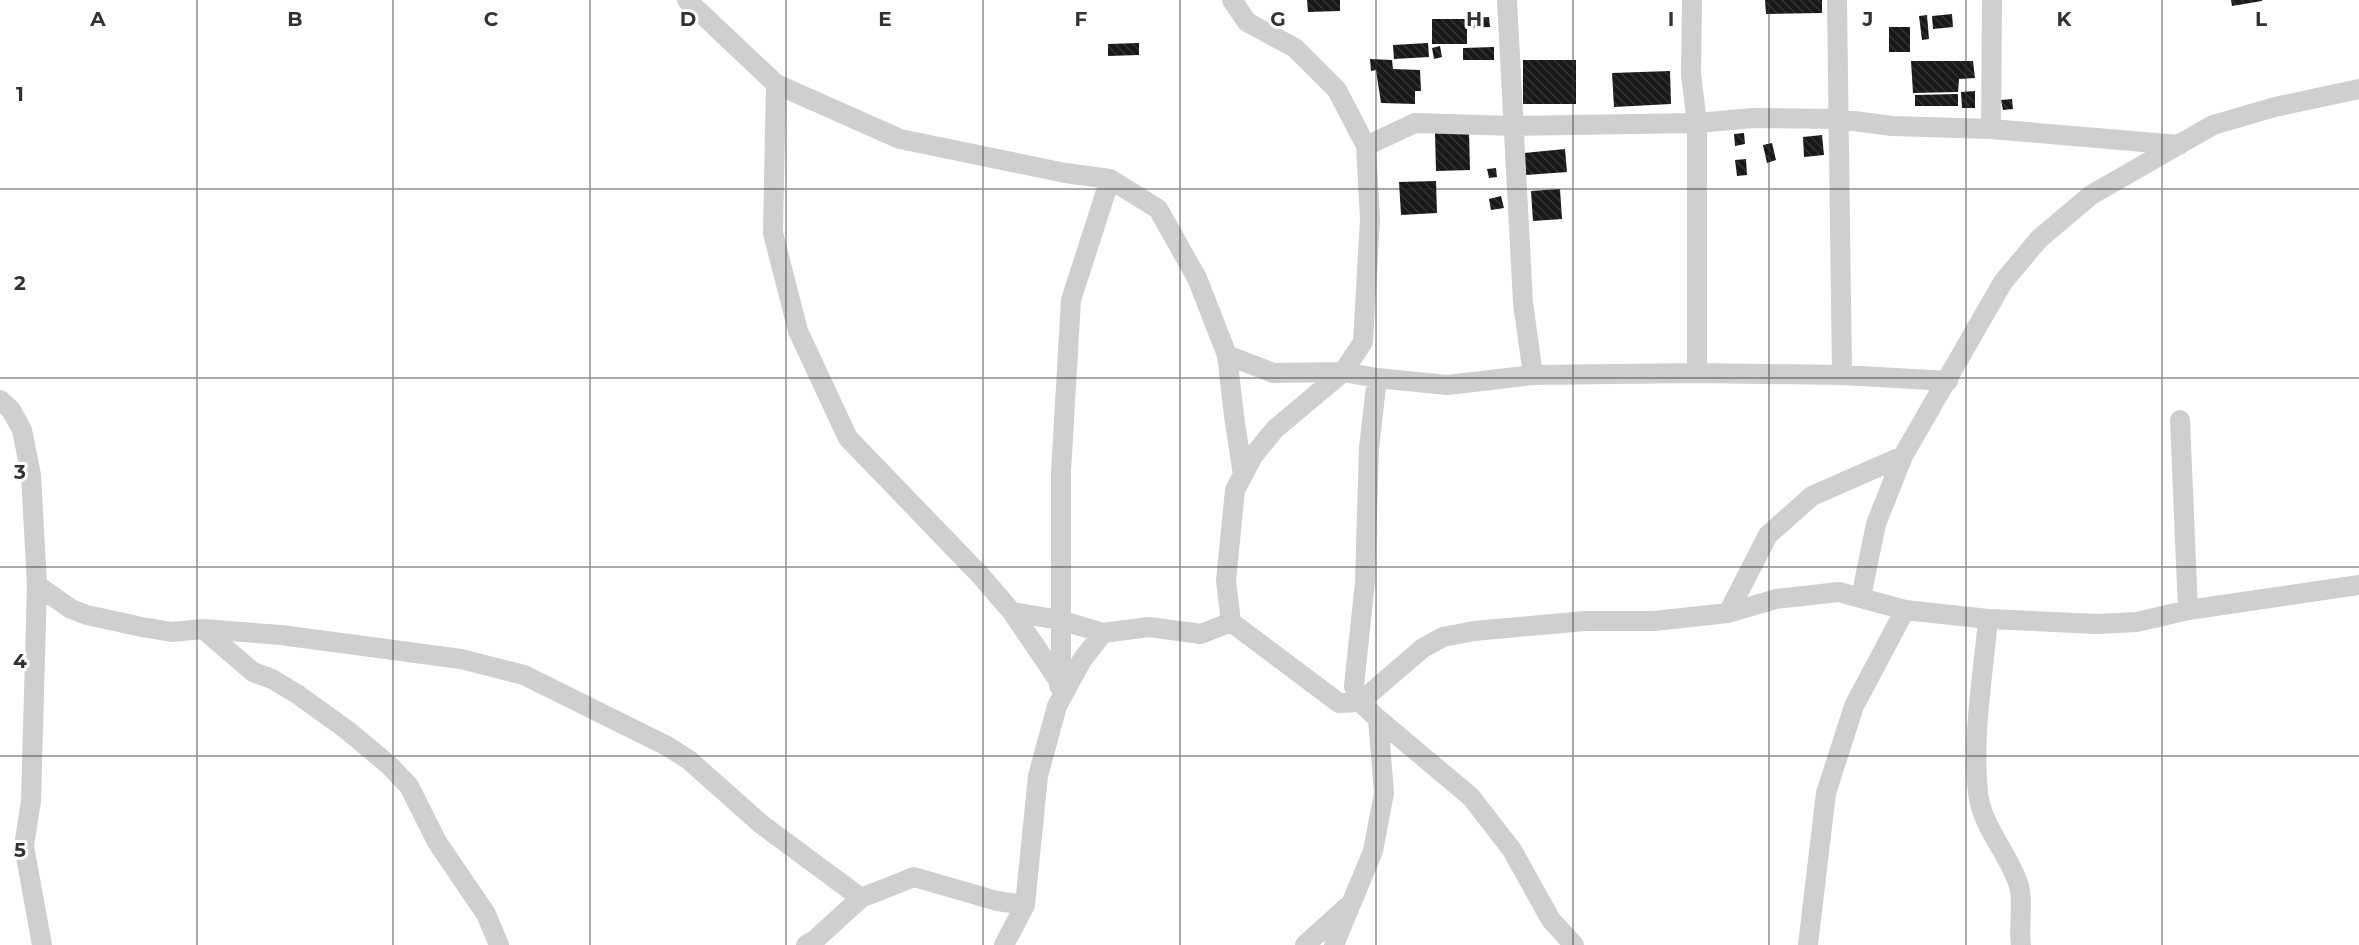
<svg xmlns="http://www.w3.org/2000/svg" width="2359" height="945" font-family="Montserrat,sans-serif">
<defs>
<pattern id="building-back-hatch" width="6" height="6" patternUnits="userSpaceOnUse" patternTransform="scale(1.5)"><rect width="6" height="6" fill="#191919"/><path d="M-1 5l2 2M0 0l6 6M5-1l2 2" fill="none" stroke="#323232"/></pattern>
</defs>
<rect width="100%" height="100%" fill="#fff"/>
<path fill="url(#building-back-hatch)" d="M1307 0H1340V11L1308 12Z
M1765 0H1822V13L1766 14Z
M2231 0H2262V1L2232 6Z
M1952 14 1953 27 1933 29 1932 16Z
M1927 15 1929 39 1922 40 1919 16Z
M1489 17 1490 27 1470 28V18Z
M1432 19H1467V44H1432Z
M1889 27H1910V52H1889Z
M1139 43V55L1108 56V44Z
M1428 43 1429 57 1394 59 1393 45Z
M1440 46 1442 57 1434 59 1432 48Z
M1494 47V60H1463V48Z
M1370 59 1392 60 1393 69 1420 70 1421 91H1415V104L1381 103 1376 70 1371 71Z
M1523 60H1576V104H1523Z
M1911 61H1973L1975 78 1959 79 1958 92 1913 93Z
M1670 71 1671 104 1614 107 1612 73Z
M1975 91V108H1962L1961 92Z
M1958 94V106H1915V95Z
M2012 99 2013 109 2003 110 2001 100Z
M1469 132 1470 170 1436 171 1435 133Z
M1744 133 1745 144 1735 146 1734 134Z
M1822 135 1824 155 1804 157 1803 137Z
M1772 143 1776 160 1767 163 1763 145Z
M1565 149 1567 172 1526 175 1524 153Z
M1746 159 1747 175 1737 176 1735 160Z
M1496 168 1497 177 1489 178 1487 169Z
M1436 181 1437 213 1401 215 1399 182Z
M1560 189 1562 219 1533 221 1531 191Z
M1501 196 1504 208 1491 210 1489 199Z"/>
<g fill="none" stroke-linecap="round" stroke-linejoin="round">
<path stroke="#cfcfcf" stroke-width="20" d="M687 0 776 84 900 139 1065 173 1110 179 1158 209 1197 278 1227 355 1273 373 1343 372 1377 378 1447 385 1533 375 1697 373 1842 375 1948 381
M1507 0 1523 303 1533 375
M1692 0 1691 74 1697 123 1753 118 1839 119 1892 126 1991 129 2179 145
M1837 0 1842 375
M776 84 773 233 798 331 848 438 981 576 1012 612 1059 681
M1991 129 1992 0
M1366 146 1415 123 1514 126 1697 123V373
M1227 355 1234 416 1243 475
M1377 378 1369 448 1365 582 1354 686 1360 702 1378 719 1471 797 1512 850 1551 920 1574 945
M0 400 11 410 22 430 31 475 37 585 31 801 24 846 42 945
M2180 420 2188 610
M37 585 71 609 87 615 142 627 172 632 203 629 281 635 461 659 524 675 667 746 689 760 761 824 861 898
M1861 597 1876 524 1903 456 2003 282 2039 239 2091 195 2213 125 2275 107 2359 89
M1012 612 1060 620 1103 633
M1728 613 1768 535 1812 496 1903 456
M1988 619C1983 676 1972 736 1978 793 1982 828 2009 853 2019 886 2024 905 2018 926 2021 945
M1231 622 1339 703 1360 702 1423 648 1443 637 1474 631 1585 621H1654L1728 613 1776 599 1839 592 1905 610 1988 619 2097 624 2137 622 2188 610 2359 585
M203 629 253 672 272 679 297 694 347 730 390 766 409 786 437 842 486 914 499 945
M1059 686 1061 657V472L1071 300 1110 179
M806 945 816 939 861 898 914 877 997 901 1025 905
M1004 945 1025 905 1038 776 1057 706 1082 660 1103 633 1149 627 1201 634 1231 622 1226 581 1235 490 1253 456 1275 429 1343 372 1363 342 1370 219 1366 146 1337 90 1295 48 1247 22 1232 0
M1305 945 1347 907
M1334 945 1373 851 1384 793 1378 719
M1808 945 1826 793 1854 706 1905 610"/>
</g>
<path fill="none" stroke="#323232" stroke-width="1.5" stroke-opacity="0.55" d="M197 0V945M393 0V945M590 0V945M786 0V945M983 0V945M1180 0V945M1376 0V945M1573 0V945M1769 0V945M1966 0V945M2162 0V945M0 189H2359M0 378H2359M0 567H2359M0 756H2359"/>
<g font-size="20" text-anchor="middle" font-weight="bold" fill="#323232" stroke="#fff" stroke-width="6" stroke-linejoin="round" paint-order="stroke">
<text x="98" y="26">A</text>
<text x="295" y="26">B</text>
<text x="491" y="26">C</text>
<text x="688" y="26">D</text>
<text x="885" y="26">E</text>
<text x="1081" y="26">F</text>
<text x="1278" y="26">G</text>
<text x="1474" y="26">H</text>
<text x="1671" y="26">I</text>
<text x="1868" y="26">J</text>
<text x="2064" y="26">K</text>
<text x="2261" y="26">L</text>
<text x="20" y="101">1</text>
<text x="20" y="290">2</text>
<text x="20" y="479">3</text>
<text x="20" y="668">4</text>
<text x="20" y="857">5</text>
</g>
</svg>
